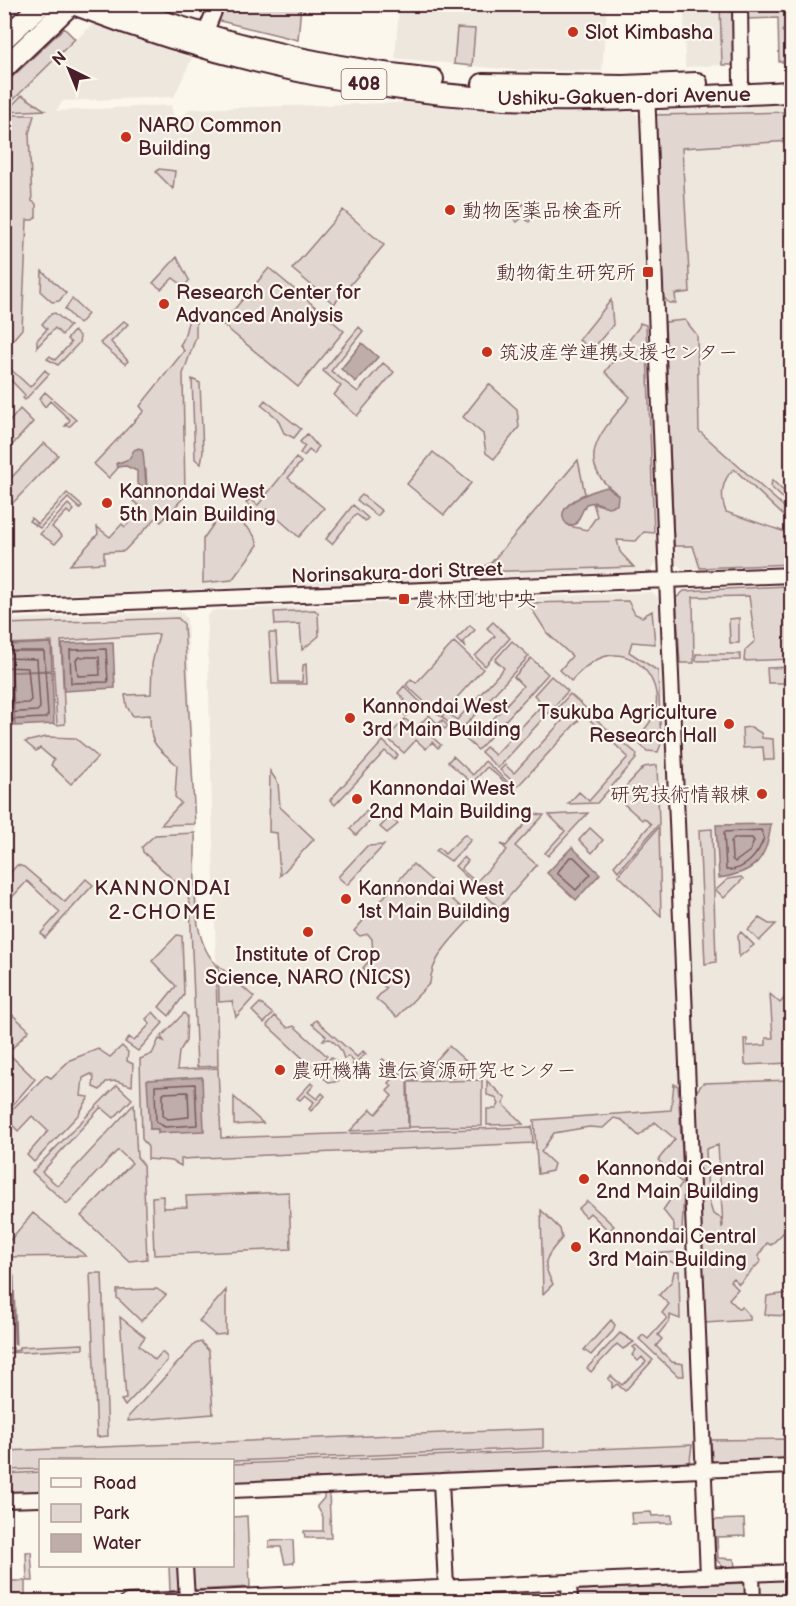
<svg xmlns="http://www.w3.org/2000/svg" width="796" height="1606" font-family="'Balsamiq Sans','Klee One',sans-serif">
<rect width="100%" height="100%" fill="#fbf7ec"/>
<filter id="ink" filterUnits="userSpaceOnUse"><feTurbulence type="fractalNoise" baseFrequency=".0167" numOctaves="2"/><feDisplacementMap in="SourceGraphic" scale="12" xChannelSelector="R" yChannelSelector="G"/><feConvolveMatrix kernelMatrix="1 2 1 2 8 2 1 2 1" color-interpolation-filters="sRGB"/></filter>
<g filter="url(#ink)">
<path fill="#eee7de" d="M399 5H607L602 71 514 70 472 66 475 29 457 28 454 64 395 58Z
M684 5H720L722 65 685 67Z
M93 24 192 58 174 97 63 101 56 111 171 105 174 118 182 117 190 109 423 102 506 109 632 110 640 117 658 560 650 571 5 597V107Z
M791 102V564L682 569 674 562 656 115 663 107Z
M791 586V1461L715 1465 711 1461 675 598 683 590Z
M652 592 660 599 695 1462 691 1466 233 1486 232 1460H40V1494L5 1496 4 619 180 611 187 618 199 931 207 953 216 963 207 616 213 610Z
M791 1580V1601H757V1586L761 1582Z
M438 1596 439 1601H313Z"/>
<path fill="#e2d7d0" stroke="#967b7e" stroke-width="1.5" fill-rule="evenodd" d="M221 5H301L298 40 216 20Z
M720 5H738L739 65H722Z
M791 8V22L782 31 787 36 791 34V62H779L778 18 745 19 744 9Z
M64 28 75 39 5 108V84Z
M457 28 475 29 472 66 454 64Z
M22 95 45 110 6 112Z
M791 112V141L682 148 690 292 675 294 676 303H669L663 297 656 115Z
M13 115H34L29 134 32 201 36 204V217L33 220H27L22 329 5 349 4 124Z
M159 169 175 171 173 189 156 172Z
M524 203 536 213 529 222 523 217 517 222 512 217Z
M343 210 384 245 334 304 292 269Z
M177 257 189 280 185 287 173 278 161 289 153 283Z
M269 268 344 331 298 387 222 324Z
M42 271 66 293 59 301 52 302 41 292Z
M72 299 88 314 79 324 65 309Z
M611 300 613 325 596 345 587 346 579 340Z
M196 310V337L183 374 185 496 161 522 156 518 124 551 104 552V563L70 565 98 534 97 527 110 537 122 524 125 527 142 508 133 501 137 496 144 498 147 491 146 470 142 465V450L126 461 117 463 119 467 109 478 94 464 144 411 140 406 184 351 180 345C189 334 182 326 196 310Z
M55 313 70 326 62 335 55 328 37 347V340L47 329 42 324 51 314Z
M685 320 697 335 699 431 792 514 787 519 734 469C721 480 720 497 726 512L791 534V564L700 568 693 546H674L665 322Z
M124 321 128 324 111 342 128 361 125 364 100 343Z
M640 323 646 325 654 533 644 532 636 541 617 540 620 552 634 567 474 572 491 563 578 460 585 494 580 496 569 526 587 530 597 516 593 503 603 506 615 492C571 459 605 428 630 397L605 372 639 327Z
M359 327 363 331 331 371 358 392 383 363 394 372 357 416 334 395 341 386 323 371Z
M74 331 80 337 79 343 58 365 47 359 50 356 55 360 71 343 67 339Z
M5 364 30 387 45 370 49 374 25 400 23 398 25 395 6 375Z
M192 379 200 383 203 452 201 464 195 459Z
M489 384 517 409 519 427 494 459 486 453 483 434 463 417Z
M45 392 76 420 70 426H65L70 420 50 401 45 407 39 399Z
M265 400 301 429 294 438 284 433 277 418 261 405Z
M20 409 33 422 5 453V427Z
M307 434 318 447 314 454 309 450 304 456 300 453 305 446 300 442Z
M44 443 58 455 11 505 5 499V475L7 473 12 477Z
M433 452 471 483 444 515 407 484Z
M296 458 301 462 288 478 324 508 299 537 267 509 261 516 246 503 250 499 258 505Z
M772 480 791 498V506L771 487Z
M67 493 82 506 80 509 68 498 40 528 29 521 31 518 38 524Z
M362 495 382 511 377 516 357 500Z
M68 504 74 510 70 514 67 511 52 527 62 536 55 544 40 534Z
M353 505 368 518 365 521 356 514 332 544 326 539Z
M222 512C236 519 255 529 258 545L232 580 203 583V539Z
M788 586 792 590 791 659 744 661 745 650 755 641 749 596 693 597 694 663H680L676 598 684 591Z
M628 601 635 614 642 617 652 611 655 644 632 642 629 652 658 671 661 744 658 752 647 751 635 740C641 733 651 724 654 714 664 688 643 654 613 655 596 656 582 669 571 681L560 670 572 656 547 633 528 603Z
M315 610 318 613 319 636 302 650 300 624 275 625 274 612Z
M178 618 184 624 195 824 161 825 181 803 175 797 177 765C155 745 150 746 150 715L133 716 127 707 125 695 151 694 152 664 159 634 61 641 65 724 57 725 52 642 5 644V624Z
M739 618V643H730L729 619Z
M493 622 510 638 485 666 475 656 495 636 487 628Z
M470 625 475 630 463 642 466 648 456 639Z
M269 633H276L279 682H302L303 665 306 664 307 684H272Z
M512 641 529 656 459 732 442 717 447 712 457 720 504 668 495 660Z
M454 642 483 669 440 716 406 685 411 679 416 683Z
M696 654H740V660L696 661Z
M531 658 548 674 478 750 461 735 466 730 476 738 523 686 514 677Z
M791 667V721H787L786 683H768L767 668Z
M551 676 568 691 498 768 481 752 486 747 495 755 543 704 534 695Z
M404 686 420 702 406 716 397 708 405 700 398 693Z
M570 694 588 710 518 786 500 770 505 765 514 773 562 721 553 713Z
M429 715 438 724 442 720 448 726 445 729 441 726 431 736 441 745 438 748 432 742 426 749 416 740 404 753 387 738 405 719 416 728Z
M592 716 637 754 636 759 597 803 568 804 579 792 589 801 628 757 589 719Z
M751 727 761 733 762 738 773 739 774 760H764L763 747 743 748 742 728Z
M46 737 75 738 98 757 71 784 51 765 54 760 40 748 36 751 25 742Z
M383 741 398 755 394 759 385 751 335 805 330 800Z
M453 756 473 775 485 761 507 781 505 782 487 767 472 783 448 762Z
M657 765 659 824 618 871 614 866 651 824 644 818 642 820 616 797 644 767Z
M270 771 278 783 280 807 314 839 280 876 277 833 269 832Z
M371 806 372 819 356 835 350 829Z
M515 812 544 815 515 846 537 865 499 908 455 866 464 857 468 861 461 869 476 882 507 850 501 844 506 846 526 823Z
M588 813 548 856 545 853 565 831 549 815Z
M390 817 398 824 387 833 380 827Z
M659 827 661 916 618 875Z
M590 828 603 840 592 853 579 840Z
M712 829 716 962 705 964 699 830Z
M195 833C196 871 188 937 216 964L218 1066 197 1067 190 904 186 891 143 852 142 847 155 835Z
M465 834 471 840 451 861 436 851 439 848 445 854Z
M384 845 347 885 338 877 367 846Z
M413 864 472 917C454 937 432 956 430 983L397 1017 376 999 386 988 363 968 373 956 372 939 368 934 360 936 354 931Z
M17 865 24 867 65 902 86 879 93 885 45 938 41 933 60 912 27 881 5 905V879Z
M741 877 743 879 724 898 716 890 728 879Z
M759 918 769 924H776L759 941 748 930Z
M741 932 754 945 739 957 738 935Z
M177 935 182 936 184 995 169 1016 159 1007 176 986 152 961Z
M218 965 254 997 236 1017 232 1001 219 1002Z
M790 992 791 1003 788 1007 791 1011 788 1019 791 1023V1063L745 1065 744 1039H747V1046L766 1045V1038H773L770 994 780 1003Z
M260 1003 273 1014 264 1023 252 1011Z
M4 1007 29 1030 8 1053 35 1079 5 1114Z
M153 1012 163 1023 138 1051 125 1042 129 1037 134 1041 150 1024 146 1019Z
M184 1013 187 1016 186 1041 179 1052 177 1070 218 1068 221 1138 532 1127 533 1143 181 1159V1166L172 1161 148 1159V1147L142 1139 140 1059 152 1054 159 1039 164 1041 161 1037ZM202 1077 158 1133V1129H150Z
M275 1016 288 1028 294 1026 327 1056 313 1071 305 1070 310 1065 267 1025Z
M316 1020 357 1057 363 1051 366 1054 352 1065 354 1062 348 1056 344 1059C341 1049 339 1046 330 1039L323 1040 326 1036 312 1024Z
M122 1046 128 1052 127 1061 133 1064 132 1086 116 1081 106 1082 100 1090 93 1087 94 1077 91 1074 83 1078 81 1096 89 1097 79 1114 34 1162 27 1155 48 1131 32 1116 18 1131 5 1117 46 1075 51 1078 70 1060 98 1049 110 1057Z
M449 1046 469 1064 454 1078H420Z
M331 1057 342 1068 343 1073 338 1081 330 1083 317 1073Z
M383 1059 403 1075 412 1067 417 1073 415 1080 407 1082 408 1128 350 1131 371 1109 376 1114 392 1096 387 1091 392 1086 389 1083 394 1077 379 1063Z
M482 1080V1126L409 1127 408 1082Z
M791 1080V1225L771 1245 767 1243 758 1256 761 1261 739 1284 733 1278 730 1281 738 1289 729 1299 739 1309 742 1307 750 1316V1320L705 1323 696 1092 703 1083ZM718 1145 723 1226 722 1227 721 1218 713 1214 708 1198 706 1149Z
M487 1081 506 1099 503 1104 523 1124 487 1125V1109H496L499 1104 495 1097 487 1095Z
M311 1083 314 1085 308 1092 317 1099 322 1093 325 1096 311 1111 309 1109 314 1102 305 1095 300 1100 297 1098Z
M674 1084 678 1086 684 1187 682 1231H674V1224L663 1210 682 1183 658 1160 675 1139 655 1122 639 1136 622 1120 614 1118 603 1128 589 1127 554 1133 541 1152 554 1164 552 1171 538 1174 534 1120 671 1110Z
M117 1085 132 1099 114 1118 101 1107 42 1172 58 1186 134 1104 137 1157 143 1164 147 1259 129 1261 81 1216 132 1163 118 1150 67 1204 32 1172Z
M234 1097 263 1123 234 1125Z
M289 1192 291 1249 154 1255 152 1197 163 1196V1208L187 1207 186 1196Z
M587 1201 614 1226 609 1231 590 1213 586 1217 578 1209Z
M541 1210 560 1229 562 1238C546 1257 540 1261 553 1284L543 1294Z
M33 1213 86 1256 5 1257V1246Z
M679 1252 682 1257 677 1265 668 1260 660 1264 651 1254Z
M674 1271H679L680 1319 670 1315V1320L658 1335 662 1339 656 1346 672 1362 683 1364 684 1376H678L639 1339 643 1335 648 1339 667 1318 662 1313 669 1304 659 1295 672 1281Z
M90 1273H102L108 1436 97 1437Z
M157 1289 166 1295 141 1321 117 1298V1290Z
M226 1290V1334L215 1335 199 1321Z
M789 1293V1316L765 1315 767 1296Z
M120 1317 145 1337 139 1345 155 1360 162 1352 167 1357V1361L125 1406 121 1400 126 1399Z
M611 1320 615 1325 613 1331 591 1355 584 1350Z
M620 1333 634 1342 623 1349 617 1344 591 1372 587 1368Z
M201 1342 209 1351 213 1414 128 1421 129 1416 195 1344Z
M83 1344V1349L5 1353V1348H13V1351L19 1350V1347Z
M636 1345 653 1360 625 1391 617 1384 612 1388V1383L608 1379 611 1376 622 1385 646 1362 642 1357 638 1361 632 1355 636 1350 633 1347Z
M543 1429V1448L233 1461 40 1460V1469L5 1470V1451Z
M791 1439V1460L715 1463 712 1460 711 1440Z
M692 1445 690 1460 683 1465 233 1484 232 1464Z
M40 1472V1492L5 1494 4 1474Z
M329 1492 331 1538H305L304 1531H323V1517L317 1506 324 1498V1493Z
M651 1512 652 1516 672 1515V1523L632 1524 631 1513Z
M247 1516 250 1587 194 1590 190 1587 189 1566H232L233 1517Z
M744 1519 745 1536 717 1537 718 1558 734 1559 735 1567H723L716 1559 714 1520Z
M293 1540 294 1563 285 1564 281 1547H269V1541Z
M26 1552H31L33 1581H27Z
M169 1566H181L180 1590 170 1591Z
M7 1581H25V1597L7 1598Z
M744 1583 748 1586V1601H578L577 1590Z"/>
<path fill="#bfadaa" stroke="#907477" stroke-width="1.5" d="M362 343 378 357 356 382 341 369Z
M139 448 143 452 147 494 142 499 139 493 143 489 137 483V471L126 466 117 467 116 464 129 459 134 450Z
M607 487 618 495 617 505 608 507 595 502 586 504 576 524 569 526C546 507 593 490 607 487Z
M113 642 115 688 64 691 62 644Z
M51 643 52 670 12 672 11 645Z
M5 645H10L12 698 5 699Z
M52 671 54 724 15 726 12 672Z
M12 699 13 726H5V700Z
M771 824C767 860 754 873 719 878L716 825Z
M572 847 600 874 576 900 547 873Z
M202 1077 204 1131 158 1133V1129H150L147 1080Z"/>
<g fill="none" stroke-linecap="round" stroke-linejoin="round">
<path stroke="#79585e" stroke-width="1.5" d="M106 649 108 682 71 683 70 650Z
M4 651H44L48 715 45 718 4 720
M79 657H99L100 675 78 676 76 660Z
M4 658 37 659 40 708 37 711 4 713
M4 667 28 668 31 700 28 703 4 704
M761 830 764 838C758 855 745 871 726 870L724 832Z
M734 838H752L754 841 750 851 735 862 732 859 731 842Z
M570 857H574L591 874 576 890 557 873Z
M195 1084 197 1125 165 1127 156 1122 155 1086Z
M188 1092 189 1117 168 1119 163 1116V1093Z"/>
<path stroke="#907477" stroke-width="3" d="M13 1276 15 1344"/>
<defs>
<path id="minor" d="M740 4 741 81
M202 41 217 4
M647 91 708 1576
M4 607 792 575
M441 1481 446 1587
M232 1490 792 1466
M4 1500 40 1499
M185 1566 187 1599
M752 1574 753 1602
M569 1582 570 1602
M127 1602 792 1572"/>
<path id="highway" d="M73 4C212 57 356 91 506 99 601 103 696 96 792 92
M112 4C216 42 324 68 433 79
M4 39 42 4
M4 68 71 4
M483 84 623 86 697 83"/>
</defs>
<use href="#minor" stroke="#4a1f2b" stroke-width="18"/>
<use href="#highway" stroke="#4a1f2b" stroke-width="24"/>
<use href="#minor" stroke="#fbf7ec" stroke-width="14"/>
<use href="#highway" stroke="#fbf7ec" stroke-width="20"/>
</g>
</g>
<g fill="#c8321e" stroke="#fbf7ec" stroke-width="2">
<circle cx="573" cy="32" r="6"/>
<circle cx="126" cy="137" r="6"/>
<circle cx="450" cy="210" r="6"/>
<rect x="642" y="266" width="12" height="12" rx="3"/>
<circle cx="164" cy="304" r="6"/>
<circle cx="487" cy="352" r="6"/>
<circle cx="107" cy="503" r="6"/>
<rect x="398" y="593" width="12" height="12" rx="3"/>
<circle cx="350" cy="718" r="6"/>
<circle cx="729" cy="724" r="6"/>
<circle cx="762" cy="794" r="6"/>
<circle cx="357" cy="799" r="6"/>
<circle cx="346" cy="899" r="6"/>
<circle cx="308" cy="932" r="6"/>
<circle cx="280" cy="1070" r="6"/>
<circle cx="584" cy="1179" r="6"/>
<circle cx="576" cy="1247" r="6"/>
</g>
<g text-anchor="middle" stroke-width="4.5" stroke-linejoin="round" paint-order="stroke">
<rect fill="#fbf7ec" stroke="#7f6065" stroke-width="1.5" x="341.5" y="69" width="45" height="30" rx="4.5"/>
<g font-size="18" font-weight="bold" fill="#4a1f2b">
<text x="364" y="90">408</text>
</g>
<g font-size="20" fill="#4a1f2b" stroke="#fbf7ec" text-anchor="start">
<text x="585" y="39">Slot Kimbasha</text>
<text x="138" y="132">NARO Common<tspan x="138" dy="23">Building</tspan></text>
<text x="462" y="217">動物医薬品検査所</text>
<text x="636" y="279" text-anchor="end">動物衛生研究所</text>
<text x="176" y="299">Research Center for<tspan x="176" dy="23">Advanced Analysis</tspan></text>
<text x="499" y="359">筑波産学連携支援センター</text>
<text x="119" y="498">Kannondai West<tspan x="119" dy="23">5th Main Building</tspan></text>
<text x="416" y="606">農林団地中央</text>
<text x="362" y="713">Kannondai West<tspan x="362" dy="23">3rd Main Building</tspan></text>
<text x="717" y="719" text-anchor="end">Tsukuba Agriculture<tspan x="717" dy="23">Research Hall</tspan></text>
<text x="369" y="795">Kannondai West<tspan x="369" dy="23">2nd Main Building</tspan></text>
<text x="750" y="801" text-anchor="end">研究技術情報棟</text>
<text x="358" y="895">Kannondai West<tspan x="358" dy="23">1st Main Building</tspan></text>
<text x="308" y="961" text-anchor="middle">Institute of Crop<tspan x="308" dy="23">Science, NARO (NICS)</tspan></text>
<text x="292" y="1077">農研機構 遺伝資源研究センター</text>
<text x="596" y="1175">Kannondai Central<tspan x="596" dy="23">2nd Main Building</tspan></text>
<text x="588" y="1243">Kannondai Central<tspan x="588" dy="23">3rd Main Building</tspan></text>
</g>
<g font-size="20" fill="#4a1f2b" stroke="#fbf7ec">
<text transform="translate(624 96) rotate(-1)" y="7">Ushiku-Gakuen-dori Avenue</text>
<text transform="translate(397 572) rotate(-2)" y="7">Norinsakura-dori Street</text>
</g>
<g font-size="21" letter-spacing="1.5" fill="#4a1f2b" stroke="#fbf7ec">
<text x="163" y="895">KANNONDAI<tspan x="163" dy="24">2-CHOME</tspan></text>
</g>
</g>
<rect width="796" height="1606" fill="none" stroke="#fbf7ec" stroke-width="24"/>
<rect x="12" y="12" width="772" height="1582" fill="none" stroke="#4a1f2b" stroke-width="2" filter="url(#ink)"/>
<rect x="39" y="1459" width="195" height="108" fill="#fbf7ec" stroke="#b4a19f" stroke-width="1.5"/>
<rect x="51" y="1478" width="30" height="9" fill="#fbf7ec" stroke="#b4a19f" stroke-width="1.5"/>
<text x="93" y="1489" font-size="18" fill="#4a1f2b">Road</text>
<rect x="51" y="1504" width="30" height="18" fill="#e2d7d0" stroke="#b4a19f" stroke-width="1.5"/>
<text x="93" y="1519" font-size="18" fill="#4a1f2b">Park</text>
<rect x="51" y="1534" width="30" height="18" fill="#bfadaa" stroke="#b4a19f" stroke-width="1.5"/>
<text x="93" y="1549" font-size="18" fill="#4a1f2b">Water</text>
<g transform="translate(69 69) rotate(317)" stroke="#fbf7ec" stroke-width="4.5" paint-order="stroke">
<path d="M0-4.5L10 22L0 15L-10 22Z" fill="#4a1f2b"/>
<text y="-9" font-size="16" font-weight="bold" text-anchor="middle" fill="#4a1f2b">N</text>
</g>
</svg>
